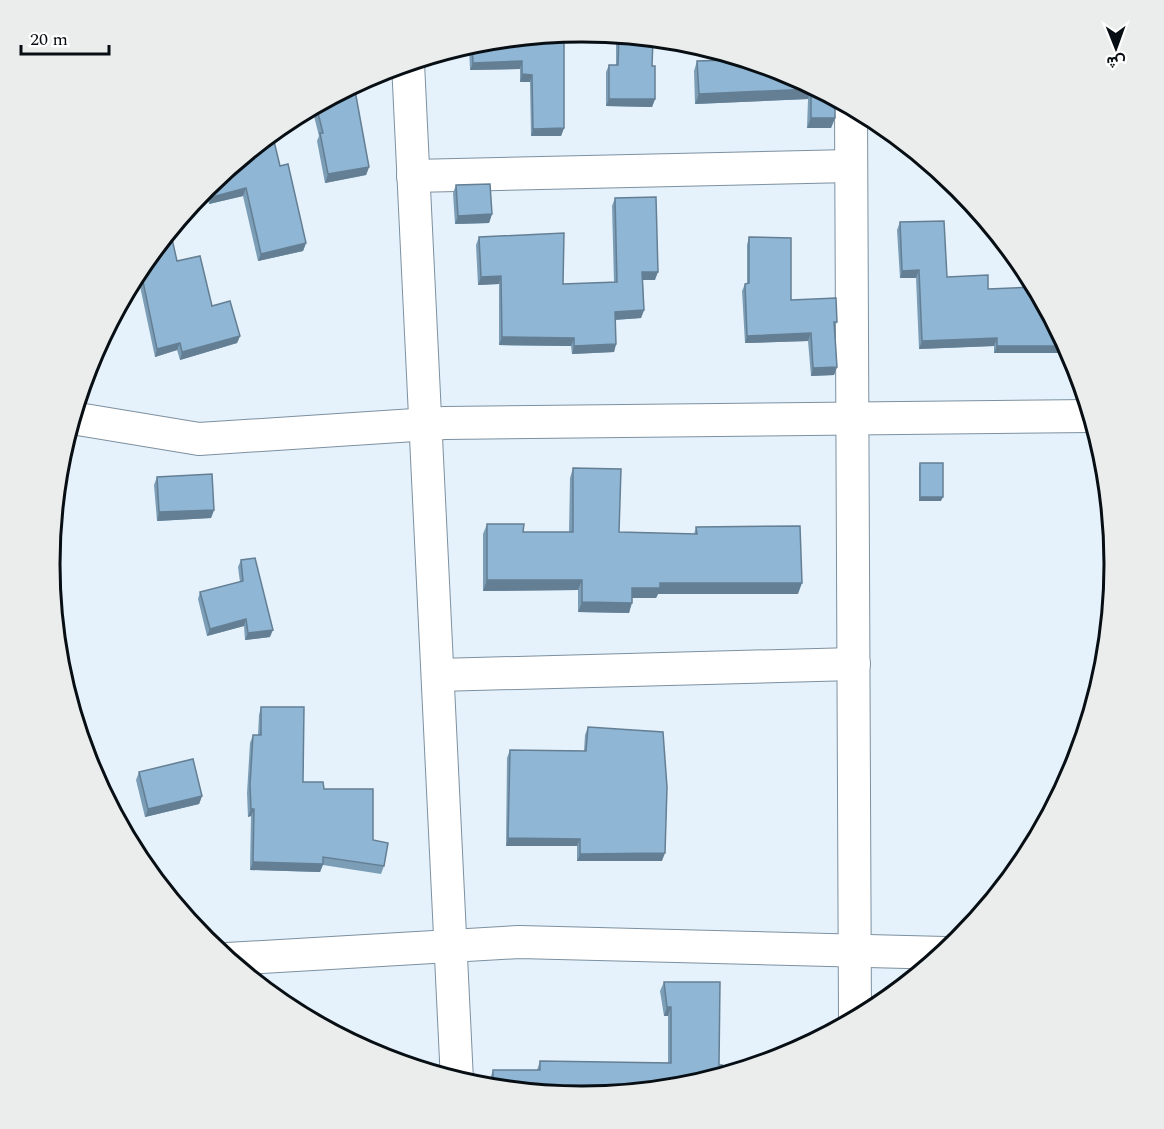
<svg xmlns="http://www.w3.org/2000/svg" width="1164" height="1129" viewBox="0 0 1164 1129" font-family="Spectral,Vazirmatn,serif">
<rect width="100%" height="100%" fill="#e5f2fc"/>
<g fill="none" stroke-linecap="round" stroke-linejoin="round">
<g stroke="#7d909f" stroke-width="34">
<g id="minor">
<path d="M408,63L457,1081"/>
<path d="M851,107L855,1020"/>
<path d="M413,176L851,166"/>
<path d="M72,418L199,439L445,423L1091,416"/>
<path d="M438,675L854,664"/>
<path d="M227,959L519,942L945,953"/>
</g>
</g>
<use href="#minor" stroke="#fff" stroke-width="32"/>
</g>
<g fill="#7b9db6">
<path d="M564,33V128L561,136H531L530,82H520V69L470,70L469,45L478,42Z"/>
<path d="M616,35L653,39L652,66L655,99L652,107L606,106V72L609,65H616Z"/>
<path d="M725,53L786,72L835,98V118L831,128H807L808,99L695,104L694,71L697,61L725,60Z"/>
<path d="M354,85L369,167L366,175L325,183L317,141L319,136L312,108Z"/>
<path d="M272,133L280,166L306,243L303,251L258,261L243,196L209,204L205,188Z"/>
<path d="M456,185L492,214L489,223L455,224L453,193Z"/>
<path d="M615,198L655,280H643L644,310L641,318L615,320L616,344L614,352L572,354L571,346L499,345V284L478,285L476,245L479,237L563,284L614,282L612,206Z"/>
<path d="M900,222L947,277L988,289L1035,287L1070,351L1069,353H994V346L919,349L916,278H900L897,230Z"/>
<path d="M170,230L177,261L212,306L240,336L237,343L180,360L177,350L155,357L137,272L139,268Z"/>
<path d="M749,237L791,300L837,322L834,329L837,367L834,375L811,376L808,341L745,343L742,291L745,284L747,283V245Z"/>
<path d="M920,463L941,501H919V467Z"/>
<path d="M573,468L619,532L694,534L696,527L798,594H658L656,598H632L629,613L578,612V590L483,591V534L487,524L523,532H569L570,478Z"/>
<path d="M157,477L214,510L211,518L157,521L154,485Z"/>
<path d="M241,560L270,637L245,640L244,626L207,636L198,599L200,592L240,582L238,567Z"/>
<path d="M261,707L303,782L324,789L373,840L384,866L381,874L323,865L320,872L250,870L251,816L248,817L247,793L250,743L253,735H258L259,715Z"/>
<path d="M588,727L662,861H577V846H506L507,758L510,750L584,751L585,735Z"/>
<path d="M139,772L202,796L199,804L145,817L136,780Z"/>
<path d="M664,982L719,1065L582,1098L490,1088V1079L493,1070H537L540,1061L668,1063V1016H664L660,991Z"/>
</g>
<g fill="#647f94">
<path d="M522,61L520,69L470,70L473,63Z"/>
<path d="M522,74L532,75L530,82H520Z"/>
<path d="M811,89L808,99L695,104L699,94Z"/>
<path d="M609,99H655L652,107L606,106Z"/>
<path d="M811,118H835L831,128H807Z"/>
<path d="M564,128L561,136H531L533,129Z"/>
<path d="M369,167L366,175L325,183L328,174Z"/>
<path d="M246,188L243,196L209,204L212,197Z"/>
<path d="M492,214L489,223L455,224L458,216Z"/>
<path d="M306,243L303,251L258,261L261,254Z"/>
<path d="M919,270L916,278H900L902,271Z"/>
<path d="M642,272H658L655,280H639Z"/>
<path d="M501,276L499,284L478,285L481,277Z"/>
<path d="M644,310L641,318L612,320L615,312Z"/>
<path d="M811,333L808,341L745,343L747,336Z"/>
<path d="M240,336L237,343L180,360L182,352Z"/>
<path d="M502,337L574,338L571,346L499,345Z"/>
<path d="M997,338L994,346L919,349L922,341Z"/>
<path d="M180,343L177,350L155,357L157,349Z"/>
<path d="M616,344L614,352L572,354L574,346Z"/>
<path d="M997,346H1066L1070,351L1069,353H994Z"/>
<path d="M837,367L834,375L811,376L813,368Z"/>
<path d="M920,497H943L941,501H919Z"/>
<path d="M214,510L211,518L157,521L159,512Z"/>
<path d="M53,523H56L53,531H52Z"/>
<path d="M487,580H582L578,590L483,591Z"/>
<path d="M660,583H802L798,594H658L656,598H629L632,588Z"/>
<path d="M582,602L632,603L629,613L578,612Z"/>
<path d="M246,619L244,626L207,636L210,629Z"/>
<path d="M273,630L270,637L245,640L248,633Z"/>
<path d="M202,796L199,804L145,817L148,809Z"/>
<path d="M251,809H254L251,816L248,817Z"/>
<path d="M508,838L580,839L577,846H506Z"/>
<path d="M665,853L662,861H577L580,854Z"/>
<path d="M253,862L323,864L320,872L250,870Z"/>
<path d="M667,1007H671L668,1016H664Z"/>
</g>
<g fill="#8fb6d4" stroke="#647f94" stroke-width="1.5">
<path d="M564,33V128L533,129L532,75L522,74V61L473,63L472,44L478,42Z"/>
<path d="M619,35L653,39L652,66H655V99H609V65H618Z"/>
<path d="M730,55L786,72L835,98V118H811V89L699,94L697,61L730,60Z"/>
<path d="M354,85L369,167L328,174L320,133H323L316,105Z"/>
<path d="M272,133L280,166L288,164L306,243L261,254L246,188L212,197L209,185Z"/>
<path d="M490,184L492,214L458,216L456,185Z"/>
<path d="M656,197L658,272H642L644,310L615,312L616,344L574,346V338L502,337L501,276L481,277L479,237L564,233L563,284L617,282L615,198Z"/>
<path d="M944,221L947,277L988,275V289L1035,287L1066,346H997V338L922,341L919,270L902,271L900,222Z"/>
<path d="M170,230L177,261L200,256L212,306L230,301L240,336L182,352L180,343L157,349L140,267Z"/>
<path d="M749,237L791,238V300L836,298L837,322H834L837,367L813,368L811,333L747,336L745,284L749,283Z"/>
<path d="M61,454L56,523H53L59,460Z"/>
<rect x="920" y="463" width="23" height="34"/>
<path d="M573,468L621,469L619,532L697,534L696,527L800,526L802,583H660V588H632V603L582,602V580H487V524H524L523,532H573Z"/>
<path d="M212,474L214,510L159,512L157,477Z"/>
<path d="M255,558L273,630L248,633L246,619L210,629L200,592L243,581L241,560Z"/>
<path d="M261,707H304L303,782H323L324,789H373V840L388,843L384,866L323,857V864L253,862L254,809H251L250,785L253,735H261Z"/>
<path d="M588,727L663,732L667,787L665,853L580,854V839L508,838L510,750L586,751Z"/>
<path d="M78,729H80L81,741Z"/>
<path d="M193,759L202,796L148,809L139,772Z"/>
<path d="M664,982H720L719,1065H722V1076L686,1087L582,1098L493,1089V1070H540V1061L671,1063V1007H667Z"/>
</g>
<path d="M0 0H1164V1129H0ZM60 564a522 522 0 1 1 1044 0a522 522 0 1 1-1044 0Z" fill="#ebecec" fill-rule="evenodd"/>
<path fill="none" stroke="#080f14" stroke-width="3" d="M60 564a522 522 0 1 1 1044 0a522 522 0 1 1-1044 0Z"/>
<g transform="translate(1116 48) rotate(179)" stroke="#ffffff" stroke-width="4.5" paint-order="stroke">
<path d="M0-4.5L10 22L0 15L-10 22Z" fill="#080f14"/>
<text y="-9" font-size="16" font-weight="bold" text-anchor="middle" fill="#080f14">ش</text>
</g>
<path d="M21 45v9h88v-9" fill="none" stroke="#080f14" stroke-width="3"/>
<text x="30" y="45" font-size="18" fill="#080f14" stroke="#ffffff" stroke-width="4.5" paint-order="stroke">20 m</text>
</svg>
